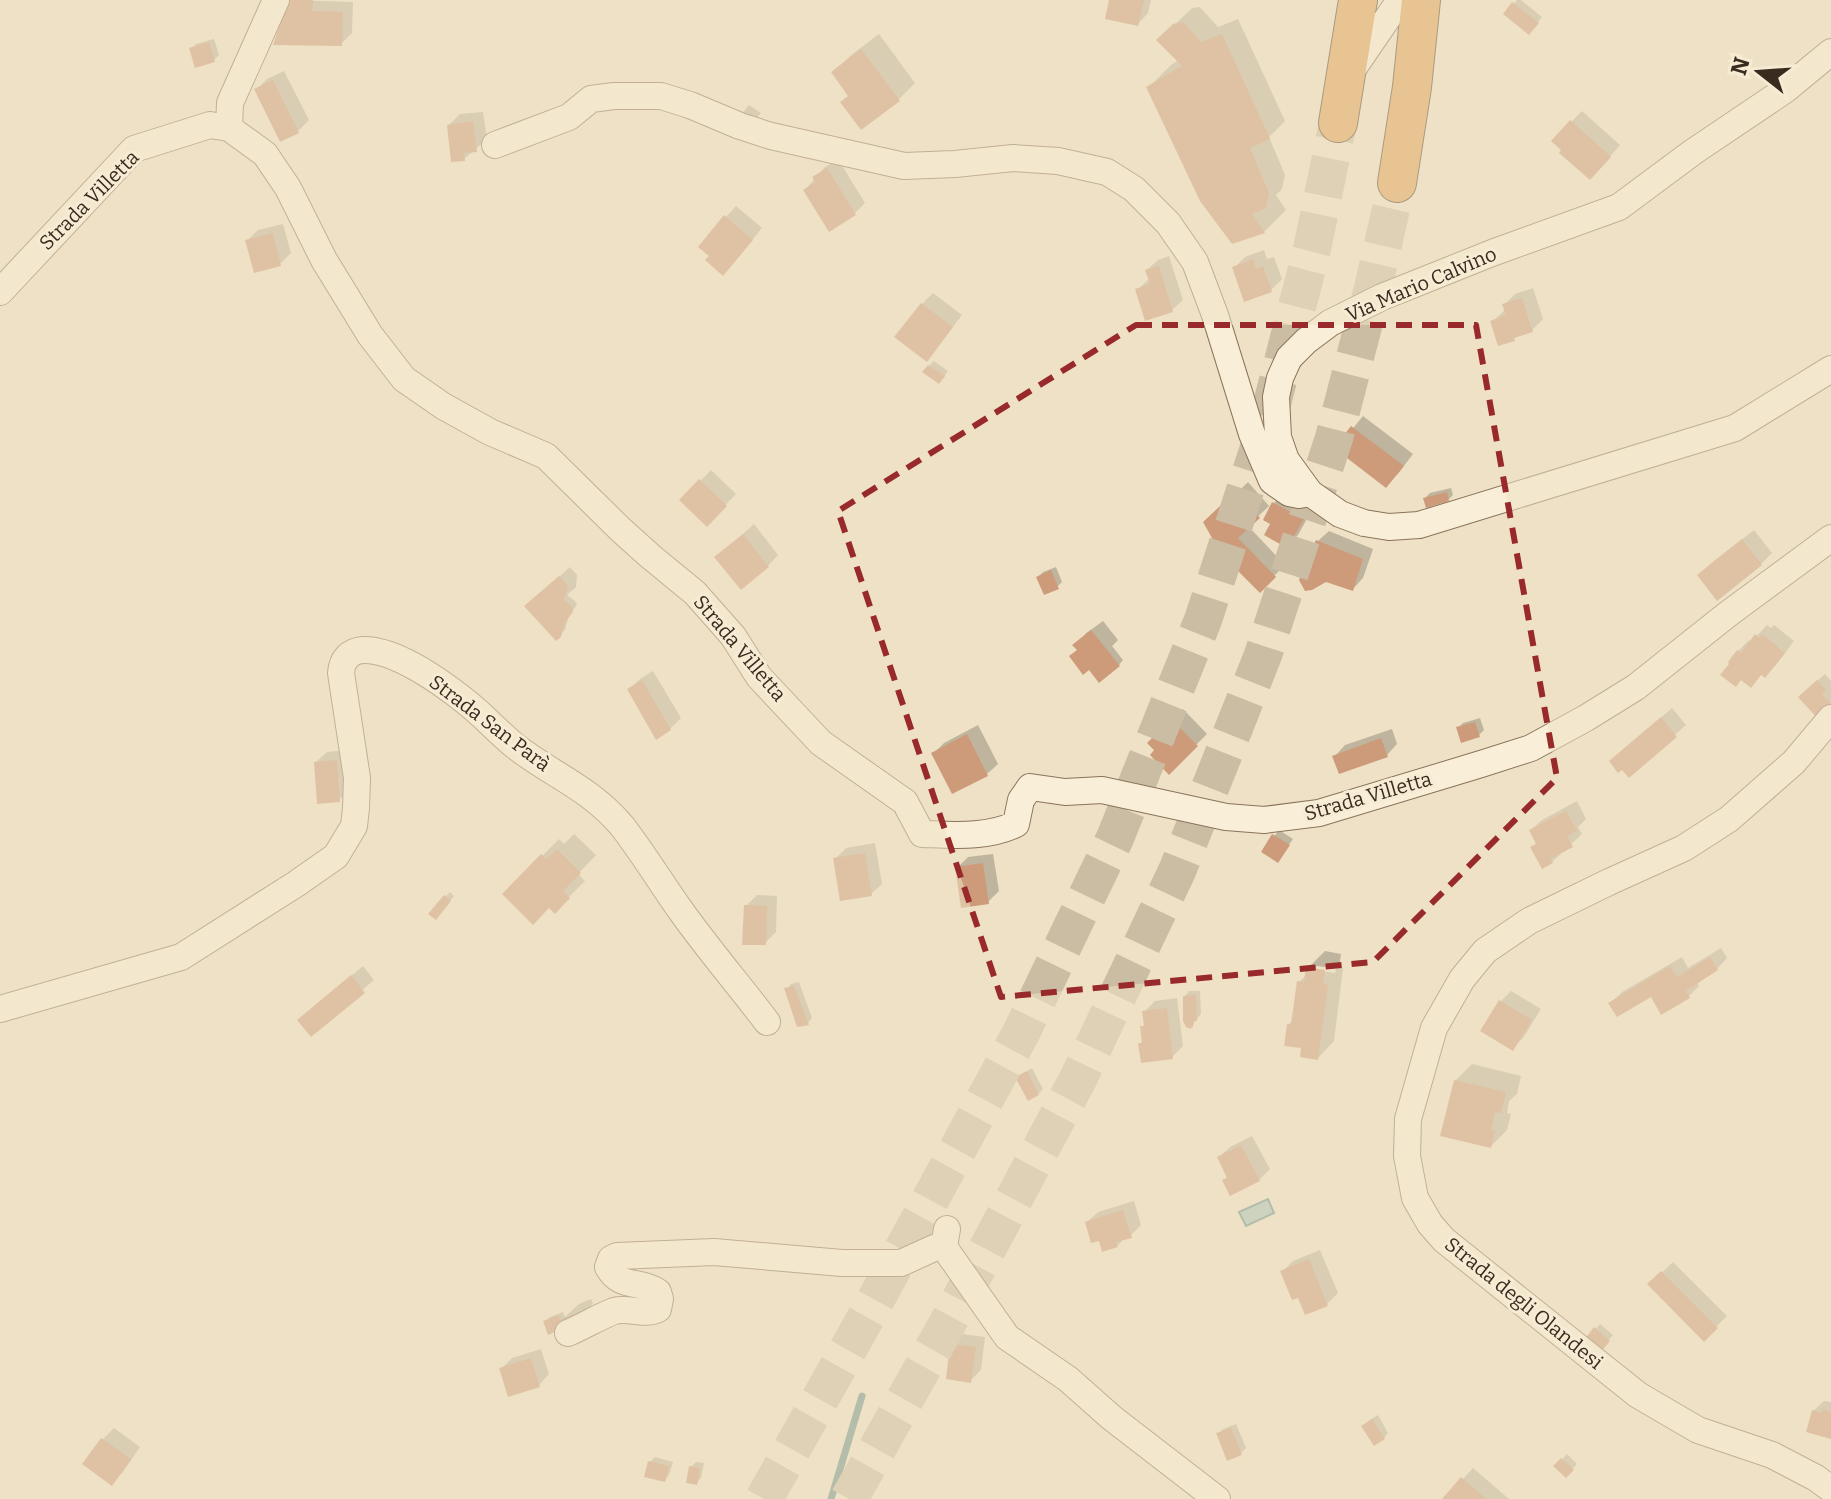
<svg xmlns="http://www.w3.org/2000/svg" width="1831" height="1499" viewBox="0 0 1831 1499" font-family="Bitter,serif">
<rect width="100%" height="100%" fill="#efe1c5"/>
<path fill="#a6c2b9" stroke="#6d9087" stroke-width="2" d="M1268,1199L1274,1213L1246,1226L1239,1212Z"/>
<g fill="#0003" fill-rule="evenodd">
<path d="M290,0L353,2L352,33L341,44Z"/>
<path d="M1111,0H1151L1148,13L1138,24Z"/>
<path d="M1517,0H1521L1542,17L1534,27L1506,13Z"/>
<path d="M1200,7L1218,27L1238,19L1285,121L1269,137L1285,175L1282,189L1276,195L1286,210L1264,232L1233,242L1149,87L1171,65L1179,60L1159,40L1192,8Z"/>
<path d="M879,34L915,83L899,99L861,127L850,94L834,72L850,56Z"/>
<path d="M214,39L219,55L214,60L191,49L196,44Z"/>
<path d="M284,71L309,120L298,131L256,90L267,79Z"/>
<path d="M749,105L761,113L757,118L741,115Z"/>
<path d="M1582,111L1620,145L1601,167L1571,122Z"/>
<path d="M483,112L487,139L464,159L449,125L460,114Z"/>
<path d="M838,159L865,203L855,213L805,190L825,167Z"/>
<path d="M736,206L762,228L734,262L726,217Z"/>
<path d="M283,224L291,253L280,264L248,240L258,230Z"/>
<path d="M1264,250L1267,259L1274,257L1282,279L1271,290L1234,268L1245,257Z"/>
<path d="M1169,256L1183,300L1172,310L1137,290L1150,278L1147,270L1158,260Z"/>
<path d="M1533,288L1543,319L1532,330L1519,334L1514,339L1493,321L1506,309L1504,305L1515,294Z"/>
<path d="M933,293L962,315L942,341L936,347L897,337L922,304Z"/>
<path d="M934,361L948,371L944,377L929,366Z"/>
<path d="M1363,416L1413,454L1397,475L1337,448Z"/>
<path d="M711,470L736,494L707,524L682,500Z"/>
<path d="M1248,482L1269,506L1248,526L1285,565L1260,590L1206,523Z"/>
<path d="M1451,488L1453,495L1448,500L1425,498L1430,493Z"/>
<path d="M1285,493L1313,508L1298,535L1287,546L1273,523L1274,503Z"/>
<path d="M754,524L778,555L768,566L717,557Z"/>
<path d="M1754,530L1772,553L1761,564L1699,575L1710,564Z"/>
<path d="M1329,531L1373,549L1363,578L1353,589L1318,541Z"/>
<path d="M570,567L577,575L576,587L567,595L575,601L577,605L569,615L565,630L556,638L527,606Z"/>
<path d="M1056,567L1062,582L1057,587L1038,577L1043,572Z"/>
<path d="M1103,621L1118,640L1112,646L1123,660L1119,665L1079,650L1085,634Z"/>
<path d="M1767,625L1771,628L1774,625L1794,641L1776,665L1765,676L1730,662L1738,651L1749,640L1751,642Z"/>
<path d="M653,671L681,718L670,729L629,690L640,679Z"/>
<path d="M1825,674L1831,681V709L1811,686Z"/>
<path d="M1672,708L1686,725L1629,775L1622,751Z"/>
<path d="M1183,709L1207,734L1169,772L1157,750L1150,743Z"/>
<path d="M1480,718L1484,730L1479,735L1458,728L1463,723Z"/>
<path d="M978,725L998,764L987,774L953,792L933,754L944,743Z"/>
<path d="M1392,729L1397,744L1387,755L1335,756L1345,745Z"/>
<path d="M348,750L350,789L339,800L316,762L327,752Z"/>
<path d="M1577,801L1586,819L1578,827L1582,834L1552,862L1533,847L1537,842L1531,830L1542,820Z"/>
<path d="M1279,830L1293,839L1282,855L1263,851Z"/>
<path d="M574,834L596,855L578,874L585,881L555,911L549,905L504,894L559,839L564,844Z"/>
<path d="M875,843L882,884L871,894L836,858L846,848Z"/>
<path d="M993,854L999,891L988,902L957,868L968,857Z"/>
<path d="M450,892L454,896L440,913L445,897Z"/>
<path d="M757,895L777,896L776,932L765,943L746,906Z"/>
<path d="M1721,948L1727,958L1717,969L1697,982L1699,986L1689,996L1652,994L1611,1003L1622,992L1682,957L1688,968Z"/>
<path d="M1325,951L1341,954L1339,968H1343L1334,1041L1318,1058L1304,1046L1288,1025L1294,1019L1299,982L1308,973V968ZM1317,966L1336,969L1335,973L1313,970Z"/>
<path d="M363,966L374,980L311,1034V1009Z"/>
<path d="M799,982L812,1018L808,1023L787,989L791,984Z"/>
<path d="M1189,991H1200L1201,1014L1192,1025L1185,996Z"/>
<path d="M1511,991L1541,1009L1523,1038L1512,1048L1501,1001Z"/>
<path d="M1177,998L1183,1046L1172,1057L1140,1044L1144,1040L1142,1027L1146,1023L1144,1012L1155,1001Z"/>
<path d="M1472,1064L1521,1076L1517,1094L1509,1101L1507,1113L1511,1114L1507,1130L1491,1146L1455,1081Z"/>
<path d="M1032,1068L1043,1089L1038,1094L1018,1077Z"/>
<path d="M1252,1136L1270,1169L1259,1180H1224L1228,1176L1219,1157L1230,1147Z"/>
<path d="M1134,1201L1141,1225L1130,1236L1121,1239L1122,1241L1117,1246L1100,1238L1087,1222L1098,1212Z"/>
<path d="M1320,1250L1338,1293L1327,1304L1282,1272L1293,1261Z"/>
<path d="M1673,1262L1727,1316L1704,1339L1650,1284Z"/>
<path d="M591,1299L593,1304L576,1321L545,1322L550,1317L563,1312L565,1317L579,1304Z"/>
<path d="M1600,1324L1613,1335L1600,1350L1587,1339Z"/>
<path d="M963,1334L985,1337L981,1370L971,1380L952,1345Z"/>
<path d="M541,1349L549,1374L539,1385L501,1369L512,1358Z"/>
<path d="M1824,1401L1831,1402V1437L1813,1411Z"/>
<path d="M1378,1415L1388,1433L1384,1438L1368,1421Z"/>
<path d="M1236,1424L1246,1448L1241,1453L1219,1434L1223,1429Z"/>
<path d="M114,1428L140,1447L123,1472L112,1483L85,1464L103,1439Z"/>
<path d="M1567,1454L1577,1464L1566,1476L1556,1466Z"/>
<path d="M655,1457L673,1462L669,1475L665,1480L650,1462Z"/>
<path d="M696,1462L704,1463L701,1478L697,1483L691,1467Z"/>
<path d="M1473,1468L1509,1499H1445Z"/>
</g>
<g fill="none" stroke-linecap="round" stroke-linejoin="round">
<path stroke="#6d9087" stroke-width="7" d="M831,1499L862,1396"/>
</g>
<g fill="#cd9b7a">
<path d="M288,0H313L312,11L343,12L342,46L273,45Z"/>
<path d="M1109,0H1144L1138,26L1105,19Z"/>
<path d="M1512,2L1539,23L1529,35L1503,14Z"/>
<path d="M1183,22L1201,42L1222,34L1270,139L1250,148L1269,193L1266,208L1252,214L1265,233L1232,244L1200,201L1146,87L1182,66L1156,40L1173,24Z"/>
<path d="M209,42L215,62L195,68L189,48Z"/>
<path d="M861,49L900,101L861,130L840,102L848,96L831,72Z"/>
<path d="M273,80L299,133L280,142L254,89Z"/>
<path d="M1570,120L1611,157L1590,180L1559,153L1561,150L1551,141Z"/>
<path d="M473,121L477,152L464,153L465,161L451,162L447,125Z"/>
<path d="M827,168L856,215L829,232L803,190L815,182L812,177Z"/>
<path d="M724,215L753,240L723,276L705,260L709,256L698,247Z"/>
<path d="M273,233L281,266L254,273L245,240Z"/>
<path d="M1253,259L1256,269L1263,266L1272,292L1244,302L1232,267Z"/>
<path d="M1159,266L1173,312L1145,321L1135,289L1150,284L1145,270Z"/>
<path d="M1522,298L1533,332L1514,338L1515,341L1498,346L1490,321L1506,315L1502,304Z"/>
<path d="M921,303L953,327L927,362L894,337Z"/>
<path d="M928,365L945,376L939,384L922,372Z"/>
<path d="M1351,426L1404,466L1386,488L1334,448Z"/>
<path d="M699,479L727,506L707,527L679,500Z"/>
<path d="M1236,491L1260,518L1238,538L1276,577L1260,593L1221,554L1203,522Z"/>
<path d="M1447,492L1449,501L1426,508L1423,498Z"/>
<path d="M1272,502L1304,519L1287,548L1264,535L1270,524L1263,520Z"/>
<path d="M743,534L769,567L741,590L714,557Z"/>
<path d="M1742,539L1762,565L1717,601L1697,575Z"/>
<path d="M1316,540L1363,559L1353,591L1326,582L1312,590L1305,591L1299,580Z"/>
<path d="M1051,570L1059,589L1044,595L1036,577Z"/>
<path d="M559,576L568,586L564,601L571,605L573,612L565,622L561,637L556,641L524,606Z"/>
<path d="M1091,630L1120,666L1099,683L1089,670L1083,675L1069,656L1077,650L1072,645Z"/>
<path d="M1755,634L1759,638L1762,634L1785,653L1765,678L1761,675L1751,688L1741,680L1736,687L1720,675L1729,664L1728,662L1737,650L1741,653Z"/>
<path d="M642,680L671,730L656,740L627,689Z"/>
<path d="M1817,680L1826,690L1822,694L1831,704V712L1820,721L1798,697Z"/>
<path d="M1661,717L1677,737L1629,778L1622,770L1618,773L1609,761Z"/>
<path d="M1171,719L1198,746L1169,775L1150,755L1154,750L1147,743Z"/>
<path d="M1475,722L1480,737L1461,743L1456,727Z"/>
<path d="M967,734L988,776L952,794L931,753Z"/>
<path d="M1381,738L1388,757L1339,774L1332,756Z"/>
<path d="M337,760L340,802L317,804L314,762Z"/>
<path d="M1566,811L1577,831L1567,836L1573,847L1550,859L1553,863L1542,869L1530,847L1536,844L1529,830Z"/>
<path d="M1272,834L1290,845L1278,863L1261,852Z"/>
<path d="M557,849L581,873L563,891L570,898L555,914L549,908L533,925L502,894L541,854L546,859Z"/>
<path d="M865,853L872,896L840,901L833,858Z"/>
<path d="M983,863L989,904L961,908L955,867Z"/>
<path d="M444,895L451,901L436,920L428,914Z"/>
<path d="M744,905L767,906L766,945H742Z"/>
<path d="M1710,957L1718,970L1686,991L1690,998L1661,1015L1651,997L1617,1017L1608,1003L1670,966L1677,977Z"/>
<path d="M1306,967L1325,970L1323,984L1328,985L1318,1060L1300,1057L1301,1048L1284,1046L1287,1024H1291L1297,981L1304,982Z"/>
<path d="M351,975L365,993L311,1037L297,1020Z"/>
<path d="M794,986L809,1025L797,1027L784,988Z"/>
<path d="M1196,995L1197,1021H1194L1193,1027L1190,1029L1186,1027L1183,1021V996Z"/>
<path d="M1499,1000L1532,1020L1513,1051L1480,1031Z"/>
<path d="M1167,1008L1173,1059L1141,1063L1138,1043H1142L1140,1026H1144L1142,1011Z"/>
<path d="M1027,1071L1039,1095L1028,1101L1015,1077Z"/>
<path d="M1454,1080L1506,1092L1501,1113L1495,1112L1491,1130L1495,1131L1491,1148L1440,1136Z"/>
<path d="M1241,1145L1260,1181L1230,1196L1222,1180L1227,1178L1217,1157Z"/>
<path d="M1123,1210L1132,1238L1116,1242L1118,1247L1102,1252L1099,1241L1091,1243L1085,1222Z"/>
<path d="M1309,1259L1328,1306L1305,1315L1298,1298L1292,1300L1280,1271Z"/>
<path d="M1661,1271L1718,1328L1704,1342L1647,1284Z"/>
<path d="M575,1314L577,1322L548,1335L543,1321L559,1315L560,1320Z"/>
<path d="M1594,1327L1610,1341L1600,1353L1584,1340Z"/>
<path d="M950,1344L976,1347L971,1383L946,1379Z"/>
<path d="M531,1358L540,1387L508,1397L499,1368Z"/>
<path d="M1823,1409L1831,1412V1439L1806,1432L1812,1410L1822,1413Z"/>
<path d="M1372,1419L1385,1439L1374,1446L1361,1426Z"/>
<path d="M1231,1428L1242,1455L1227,1461L1216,1433Z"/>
<path d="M101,1438L131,1459L112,1486L82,1464Z"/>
<path d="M1561,1458L1574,1470L1566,1478L1553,1466Z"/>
<path d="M648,1461L669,1466L665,1482L644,1477Z"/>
<path d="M689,1466L700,1468L697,1485L686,1483Z"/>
<path d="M1461,1477L1486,1499H1442Z"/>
</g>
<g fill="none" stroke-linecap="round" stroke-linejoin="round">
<g stroke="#cbbda4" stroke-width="38" stroke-dasharray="38 19" stroke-linecap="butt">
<path d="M764,1499L875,1301L1021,1033L1115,838L1203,620L1267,423L1312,249L1338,123"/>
<path d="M849,1499L945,1328L1078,1079L1177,871L1263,655L1334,438L1373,288L1397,183"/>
</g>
<g stroke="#8a735b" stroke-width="28">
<g id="minor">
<path d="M1831,52L1785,90L1693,152L1619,207L1492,253L1382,297L1330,323L1306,341L1289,358L1280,378L1276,397L1278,437L1286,460L1310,493L1340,514L1364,523L1389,527L1419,525L1735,428L1831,369"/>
<path d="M1350,73L1400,0"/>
<path d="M229,128L230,103L276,0"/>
<path d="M495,145L569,117L591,99L614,96H661L690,105L740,126L771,136L904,166L955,164L1013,158L1058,161L1107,172L1134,189L1168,223L1195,262L1215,315L1252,434L1272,481L1289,493L1299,495L1310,493"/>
<path d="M0,292L134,149L210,125L229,128L265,154L288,188L324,260L370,335L404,379L443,406L490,432L546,456L620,529L650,556L695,593L733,636L759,677L821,743L905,802L922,834C954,835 987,838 1016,824L1021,800L1030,787L1065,792L1102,790L1226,817L1264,820L1319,813L1481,764L1531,748L1586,718L1636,687L1728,614L1831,538"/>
<path d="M1831,718L1794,762L1729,819L1684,848L1609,882L1529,921L1485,951L1462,979L1434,1028L1408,1119L1407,1156L1415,1198L1430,1224L1444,1240L1638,1395L1698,1430L1772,1455L1816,1478L1831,1489"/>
<path d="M0,1009L181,957L296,884L336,856L354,826L356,808L357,778L341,673C342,660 349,651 363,650C395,649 441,682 465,701C483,715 498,732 515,746C552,775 590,788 622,826C643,853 661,883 681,911C708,949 739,985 767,1022"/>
<path d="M947,1229L944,1247L1007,1337L1068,1379L1112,1418L1217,1499"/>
<path d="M568,1333C582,1327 601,1316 614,1311C629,1307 644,1316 658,1309L660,1299L658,1292C639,1279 621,1290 608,1267L611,1259L617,1256L714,1252L842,1263H901L934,1248L944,1247"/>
</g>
</g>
<g stroke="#58412f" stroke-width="40">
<g id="highway">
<path d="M1338,123L1358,0"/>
<path d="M1397,183L1412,87L1421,0"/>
</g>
</g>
<use href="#minor" stroke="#f9efd8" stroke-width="26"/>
<use href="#highway" stroke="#dea055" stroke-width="38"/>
</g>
<path d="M0 0H1831V1499H0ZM1136,325H1476L1557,778L1373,962L1001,997L838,511Z" fill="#efe1c5" fill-opacity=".55" fill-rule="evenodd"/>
<path fill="none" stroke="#992a2c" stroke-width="6" stroke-dasharray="16 10" stroke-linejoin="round" d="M1136,325H1476L1557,778L1373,962L1001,997L838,511Z"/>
<g text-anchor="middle" stroke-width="6" stroke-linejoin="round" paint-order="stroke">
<g font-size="20" fill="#3a2b1f" stroke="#f6ecd4">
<text transform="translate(89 200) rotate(-45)" y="7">Strada Villetta</text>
<text transform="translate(1421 284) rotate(-23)" y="7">Via Mario Calvino</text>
<text transform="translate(740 648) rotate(50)" y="7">Strada Villetta</text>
<text transform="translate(490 723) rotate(37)" y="7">Strada San Parà</text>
<text transform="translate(1368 796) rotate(-16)" y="7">Strada Villetta</text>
<text transform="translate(1524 1303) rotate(39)" y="7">Strada degli Olandesi</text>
</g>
</g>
<g transform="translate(1759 72) rotate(287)" stroke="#f6ecd4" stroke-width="6" paint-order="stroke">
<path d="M0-6L14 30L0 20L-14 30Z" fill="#3a2b1f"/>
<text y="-12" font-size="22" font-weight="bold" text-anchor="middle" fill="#3a2b1f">N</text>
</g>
</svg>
